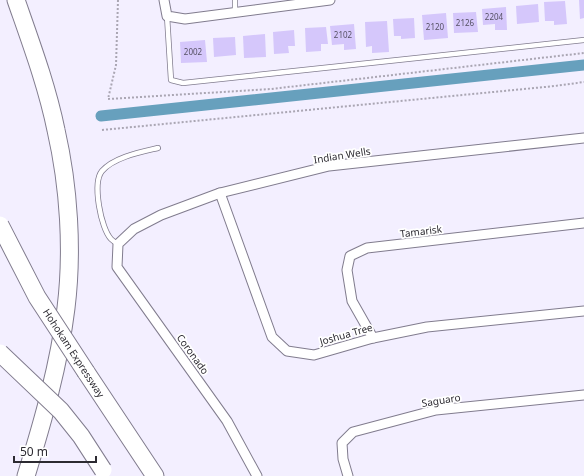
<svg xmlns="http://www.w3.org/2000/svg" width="584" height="476" viewBox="0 0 584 476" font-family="'Noto Sans',sans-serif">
<rect width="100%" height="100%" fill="#f3efff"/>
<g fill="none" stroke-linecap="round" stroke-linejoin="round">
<path stroke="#67a0bd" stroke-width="11" d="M101,116L584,65"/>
</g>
<g fill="#d5c7fb">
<path d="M579,0H584V18L580,19Z"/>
<path d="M565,1L567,24L554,25V21H545L544,2Z"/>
<path d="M538,4L539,22L517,24L516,6Z"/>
<path d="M506,7L507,30H495V24L483,25L482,9Z"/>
<path d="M476,12L478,32L454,33L453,13Z"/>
<path d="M446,13L448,38L424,40L422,15Z"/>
<path d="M414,18L415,38L401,39V36H394L393,19Z"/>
<path d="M387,21L389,52L372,53V46L366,47L365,22Z"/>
<path d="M354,24L356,49L344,50V44L332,45L330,26Z"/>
<path d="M326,27L328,44H321V51L306,52L305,28Z"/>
<path d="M294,30L295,46H288L289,53L274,54L273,32Z"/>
<path d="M265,34L266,57L244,58L243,36Z"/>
<path d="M235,37L236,55L214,57L213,38Z"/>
<path d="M205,40L207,62L181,63L180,42Z"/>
</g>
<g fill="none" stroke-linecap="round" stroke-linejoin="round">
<g stroke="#817c8e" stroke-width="6">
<g id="service">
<path d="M235,0V12"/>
<path d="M167,16L171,80L183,83L584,40"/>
<path d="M118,244C116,243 113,241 111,239C101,229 92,183 102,171C114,157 141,152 158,148"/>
</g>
</g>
<g stroke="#817c8e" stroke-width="11">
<g id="minor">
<path d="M164,0L167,16L185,19L330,0"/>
<path d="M220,193L272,337L287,351L314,355L373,338L427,327L584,311"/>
<path d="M373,338L352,301L347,270L350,256L367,248L584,223"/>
<path d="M257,476L227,421L117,267L118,244L134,229L161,215L220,193L329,166L584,138"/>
<path d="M348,476L343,459L342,443L353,432L436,410L584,395"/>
</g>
</g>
<g stroke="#817c8e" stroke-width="19">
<g id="motorway">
<path d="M16,0C31,43 47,86 56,130C69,187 73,251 66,308C59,365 43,421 26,476"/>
<path d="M86,372L155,476"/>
</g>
</g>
<g stroke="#aaa6b3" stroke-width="2" stroke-dasharray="2 2" stroke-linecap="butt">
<path d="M118,0L116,65L108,99L271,89L584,53"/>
<path d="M102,130L555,86L584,82"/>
</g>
<use href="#service" stroke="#fff" stroke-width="4.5"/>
<use href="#minor" stroke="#fff" stroke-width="9"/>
<use href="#motorway" stroke="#fff" stroke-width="17"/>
<g stroke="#817c8e" stroke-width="19" stroke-linecap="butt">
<g id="motorway-bridge">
<path d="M0,225L37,297L86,372"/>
<path d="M0,353L61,411L81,436L103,470"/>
</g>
</g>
<use href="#motorway-bridge" stroke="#fff" stroke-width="17"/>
</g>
<g text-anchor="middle" stroke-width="3.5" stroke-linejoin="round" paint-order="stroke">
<g font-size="8" fill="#565164">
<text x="494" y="20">2204</text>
<text x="465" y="26">2126</text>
<text x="435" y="30">2120</text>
<text x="343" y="38">2102</text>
<text x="193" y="55">2002</text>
</g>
<g font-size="10" fill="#2c2a31" stroke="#fff">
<text transform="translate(342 155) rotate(-9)" y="4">Indian Wells</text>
<text transform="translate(421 231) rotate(-7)" y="4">Tamarisk</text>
<text transform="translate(346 334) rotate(-16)" y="4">Joshua Tree</text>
<text transform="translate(74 353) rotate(57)" y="4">Hohokam Expressway</text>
<text transform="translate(193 354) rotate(54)" y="4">Coronado</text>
<text transform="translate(441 400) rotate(-9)" y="4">Saguaro</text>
</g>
</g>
<path d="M14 456v6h82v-6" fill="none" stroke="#2c2a31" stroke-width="2"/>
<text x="20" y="456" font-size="12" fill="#2c2a31" stroke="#ffffff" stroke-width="3" paint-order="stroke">50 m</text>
</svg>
